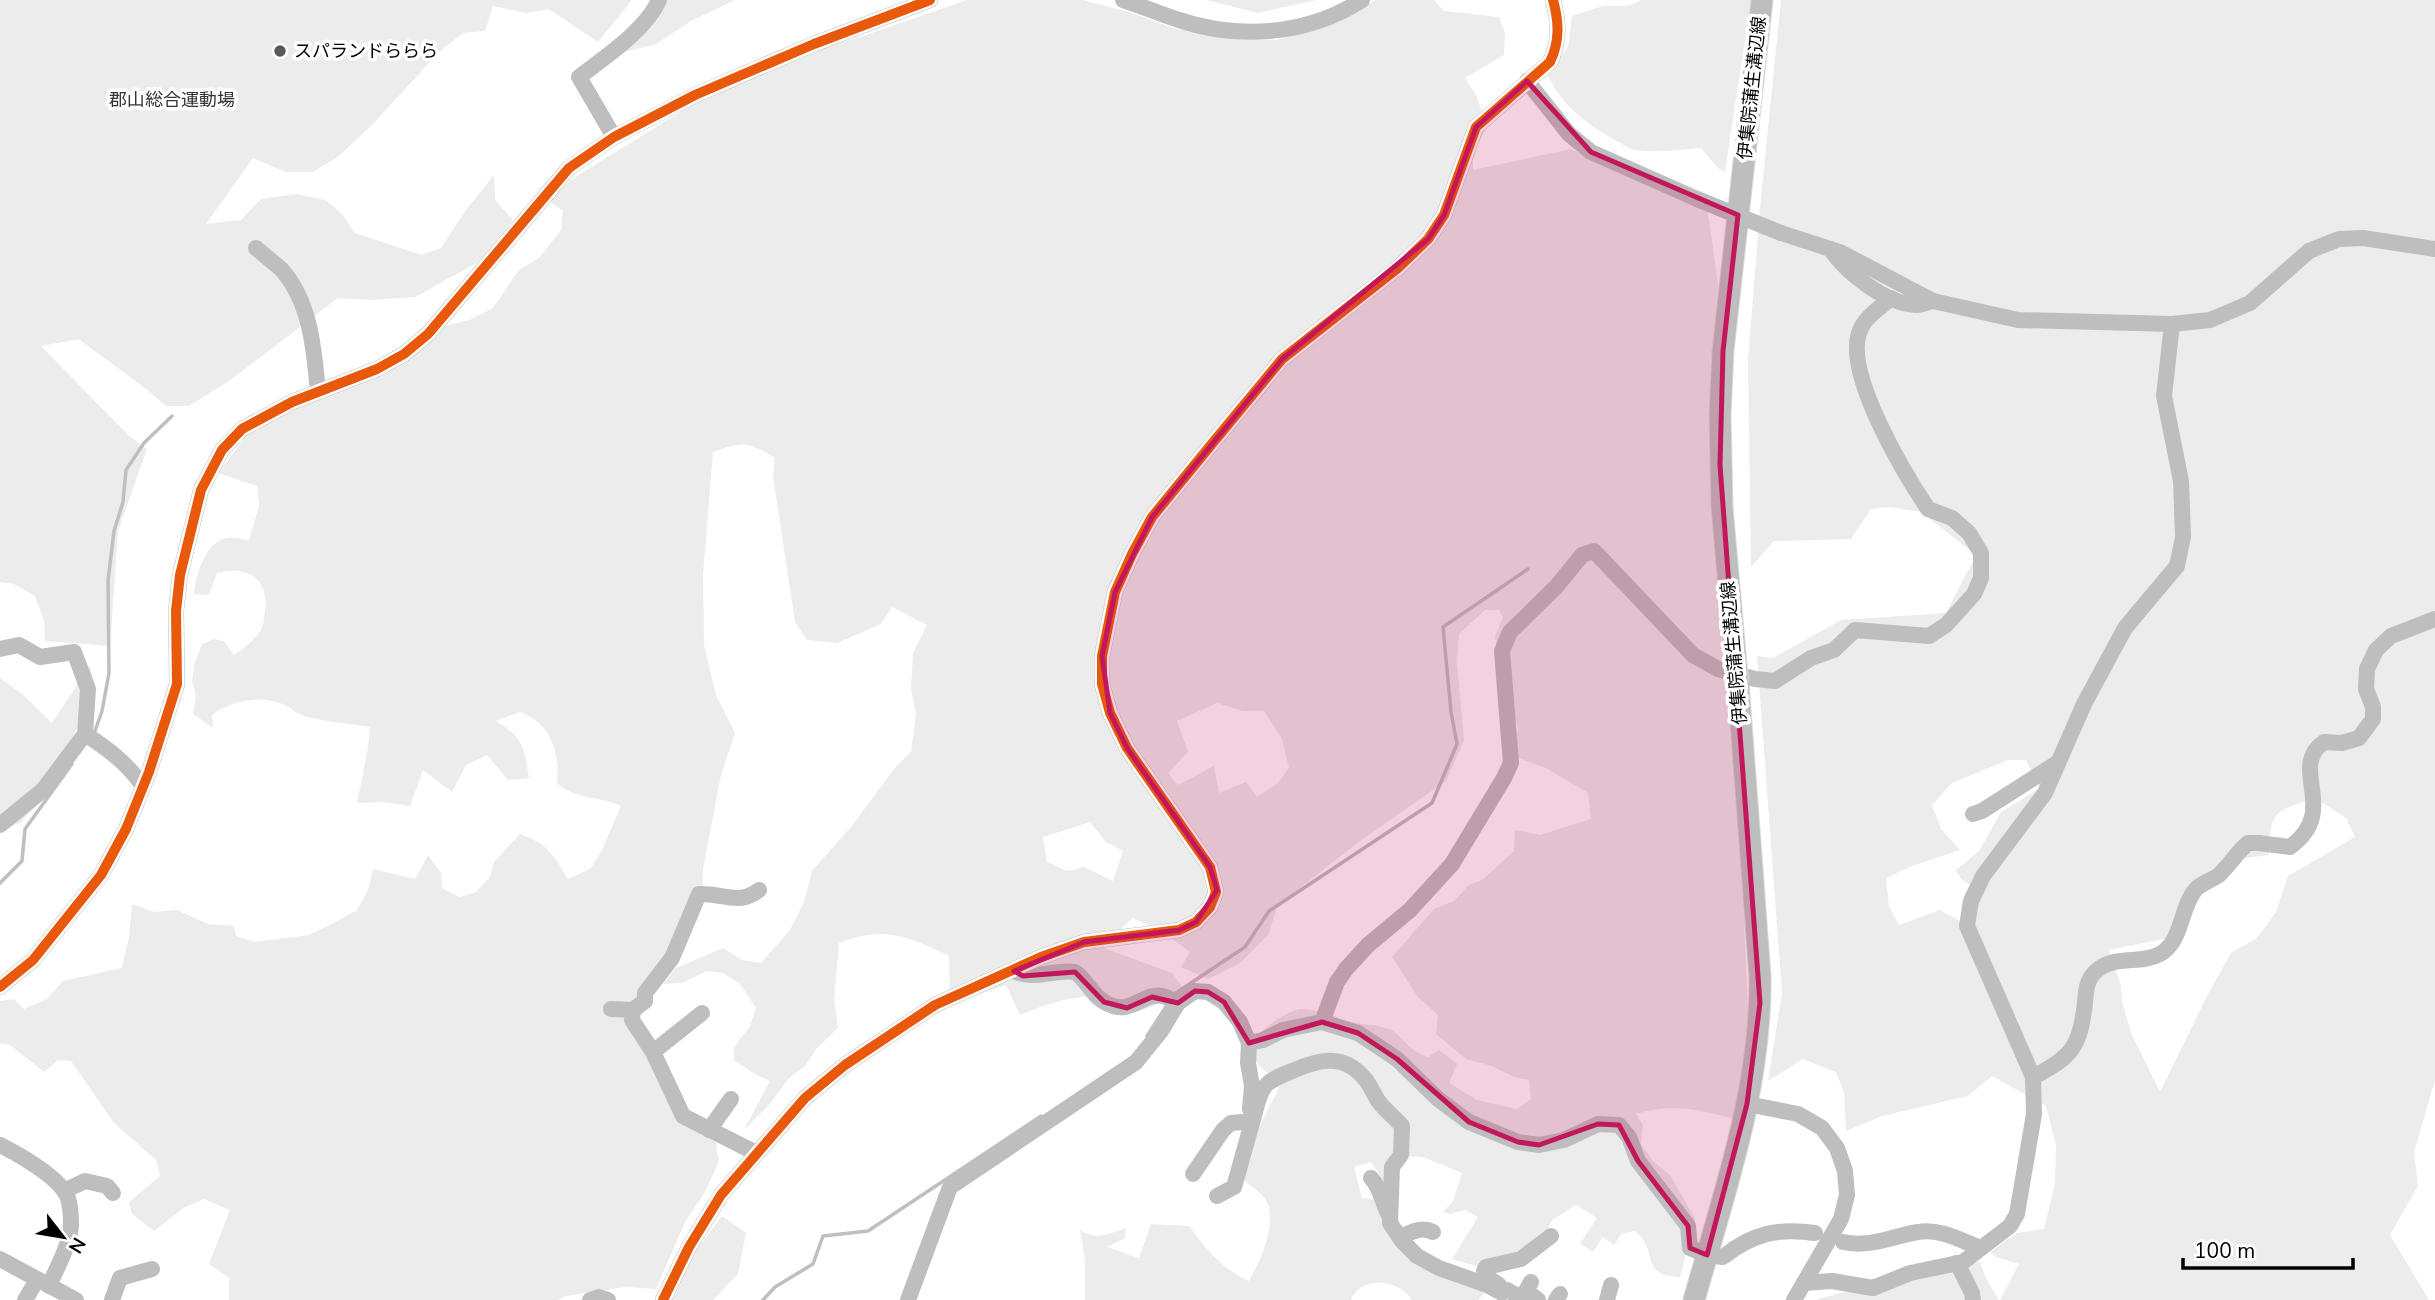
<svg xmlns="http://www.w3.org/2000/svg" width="2435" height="1300" viewBox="0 0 2435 1300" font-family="'Nunito Sans','Noto Sans JP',sans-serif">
<rect width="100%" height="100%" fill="#fff"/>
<g fill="#ececec" fill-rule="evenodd">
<path d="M0,0H632L598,42L549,9L526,13L493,6L485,31L463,33L439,52L374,123L339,156L313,172H286L253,158L206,224L241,220L261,199L296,194L325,200L341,213L355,233L421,255L441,248L466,210L494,175L495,200L513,220L480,261L415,297L373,300L338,298L229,381L189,406H166C139,381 108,362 79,339L41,346L129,436L147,449L118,531L110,646L45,641L44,620L35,596L14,584L0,582Z"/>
<path d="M666,0H735L691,21L656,44L624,52L657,19Z"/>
<path d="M967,0H1083L1129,12L1173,28L1239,39L1277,40L1338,21L1376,0H1434L1444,11L1499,17L1505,33L1504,55L1465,78L1477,97L1487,128L1473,151V170L1571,149L1601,165L1708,212L1718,284L1713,383L1716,549L1724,658L1738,785L1749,1032L1735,1119C1696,1110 1676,1103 1636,1114L1643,1125L1641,1144L1653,1161L1670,1175L1695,1219L1680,1277C1637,1276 1660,1247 1634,1231L1621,1234L1614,1245L1603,1237L1593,1252L1580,1244L1597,1218L1576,1205L1552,1220L1540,1246L1520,1263L1500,1273L1452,1259L1478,1217L1465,1210L1451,1214L1443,1212L1453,1201L1462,1173L1423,1157L1407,1156L1390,1190L1371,1162L1354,1167L1362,1198L1384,1200L1386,1213L1434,1268L1489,1288L1478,1300H1412C1401,1280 1361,1274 1351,1300H1085V1260L1080,1230C1096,1241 1108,1234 1126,1228L1125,1238L1107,1247L1139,1258L1151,1224L1189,1226C1206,1249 1222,1269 1249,1281C1260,1260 1274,1232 1269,1207C1266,1195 1252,1187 1243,1180L1259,1127L1281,1084C1270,1074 1252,1065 1252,1048C1252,1033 1287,1011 1300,1009C1305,1009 1312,1010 1316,1011C1327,1012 1337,1018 1347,1021C1361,1025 1376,1024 1389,1029C1402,1034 1407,1051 1428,1057L1439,1050L1457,1064L1449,1083L1477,1100L1517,1109L1531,1099L1529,1080L1514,1077L1492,1066L1466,1059L1436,1034L1438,1015L1418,997L1392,957L1434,909L1454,901L1469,885L1482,880L1514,851L1515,830L1540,835L1591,819L1588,793L1546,768L1513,756L1518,729L1495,637L1503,617L1499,610H1485L1459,634L1457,662L1464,740L1446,781L1360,841L1278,905L1268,935L1240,963L1208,979L1181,967L1190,952L1164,933L1133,918L1101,947L1172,973L1187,993L1137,1012C1131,1009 1125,1004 1118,1001C1088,989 1048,1003 1020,1015L1006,985L972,997L950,999L949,956C909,936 883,925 839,943L834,1000L838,1028L817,1048L805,1066L788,1079L770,1104L744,1130L770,1081L753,1073L734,1060V1047L750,1026L756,1008L740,984L723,973L707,971L682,983L663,984L676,968L723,948L742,960L761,963L790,930L804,902L812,871L851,827L894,769L911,752L916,713L911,689L913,653L927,625L892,607L881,624L837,643L807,640L795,622L773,476L775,458C748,441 742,441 713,452L703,575L704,645L716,695L735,733L721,775L703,869L702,900L640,1004L639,1031L671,1103L713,1127L719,1161L705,1192L685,1222L656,1289L626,1287L567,1296L558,1300H229V1278L209,1264L230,1210L204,1199L185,1207L154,1231L132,1214L129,1202L160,1176L156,1160L114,1123L71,1061L58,1060L44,1072L10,1045L0,1043V1001L14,999L24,1009L47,999L63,981L122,968L129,937L132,904L154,912L177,910L208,924L234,926L236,936L255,942L309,935L332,924L357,910L368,890L373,869L415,879L428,855L441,873L442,888L460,897L476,892L490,877L494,862L520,834C547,843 554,855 568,879L590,869L601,852L621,806C600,796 573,799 557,783C560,753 551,723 520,712L496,721C524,738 524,748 529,778L508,780L487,755L466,765L452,792L423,770L410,806L383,802L357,803L368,748L370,727C348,723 320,722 299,714C294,712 290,707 285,705C262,695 231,700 212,715L213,728L193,714L196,695L192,682L194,665L202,644L214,639L224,641L234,655C245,648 255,640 262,628C264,623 264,617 265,612C270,578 246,565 217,573L209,595L194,594C196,575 205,542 227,538C233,537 243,540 249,540L259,506L257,486L218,473L247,435L311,401L382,376L411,357L445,326L469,320L493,308L519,270L539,258L561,230L563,211L549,201L571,180L609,156L692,105L740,80L809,52L860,37ZM1217,703L1243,711H1264L1282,739L1289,768L1278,783L1257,797L1246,782L1219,793L1214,766L1178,785L1168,773L1188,752L1177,721ZM1090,822L1106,842L1123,851L1113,881L1084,867L1067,871L1047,862L1043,837Z"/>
<path d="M1206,0H1316L1258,13Z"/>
<path d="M1641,0H1751L1725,172L1718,168L1701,148C1679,150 1656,153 1634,150C1628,148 1621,143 1615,140C1586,124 1562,105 1548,76L1553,64L1568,47L1572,16L1603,6H1628Z"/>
<path d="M1781,0H2435V1080L2414,1152L2418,1186L2390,1235L2429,1300H2000L2019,1264L1996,1257L1990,1252L2017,1233L2044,1229L2055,1184L2056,1145L2046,1106L1992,1076L1968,1096L1882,1116L1846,1131L1844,1092L1836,1072L1803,1059L1768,1081L1782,993L1757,656L1773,658L1841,620L1946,613L1976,555L1921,512L1890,507L1871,509L1851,539L1774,541L1751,567L1748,360L1761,198ZM2008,760H2026L2040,788L2001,812L1979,851L1956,870L1961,879L1970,885L1960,921L1940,910L1899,925L1889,907L1886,878L1912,866L1960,850L1941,829L1932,805L1952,783ZM2315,798L2346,818L2355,837L2288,876L2276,912L2257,938L2231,953L2208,994L2160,1092L2132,1035L2122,1002L2121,986L2109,950L2173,937L2211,871L2237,859L2269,855C2270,810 2274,812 2315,798Z"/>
<path d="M90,665L94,688L67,751L44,796L20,823L0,830V678L21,693L52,723Z"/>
<path d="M722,1216L746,1233L738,1274L713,1300H672L695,1252Z"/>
<path d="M1980,1262L1987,1280L1999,1300H1815L1938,1266Z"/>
</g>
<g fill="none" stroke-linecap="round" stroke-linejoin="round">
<g stroke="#bfbfbf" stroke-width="3.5">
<path d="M95,731L102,711L109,673L108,581L114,531L123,502L126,470L144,443L172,416"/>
<path d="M0,883L22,861L25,829L72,764"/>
<path d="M1173,995L1245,947L1269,911L1432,803L1457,744L1451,712L1443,627L1528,569"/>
<path d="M1147,1036L1167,1005"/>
<path d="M763,1300L775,1287L813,1264L823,1236L868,1231L1041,1116"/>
</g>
<g stroke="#dbdbdb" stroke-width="23">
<g id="major">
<path d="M1736,665L1722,507L1720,415L1723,351L1762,0"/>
<path d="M1694,1300C1724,1194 1762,1086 1760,975L1738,683"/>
</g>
</g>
<g stroke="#bebebe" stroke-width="16">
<path d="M1123,0C1142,6 1160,14 1179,20C1239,40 1308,35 1362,0"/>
<path d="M1527,81L1569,134L1591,152L1697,199"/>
<path d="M614,137L579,77C605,57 646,30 659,0"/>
<path d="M1781,233L1840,252L1933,301L2018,320L2172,324L2210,320L2250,303L2309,251L2339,239L2363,238L2435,249"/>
<path d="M256,248C264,255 273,262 281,269C311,302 314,350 318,392"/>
<path d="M1830,249C1847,273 1885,304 1917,305C1922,305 1928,302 1933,301"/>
<path d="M0,649L19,645L40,657L74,652L88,689L85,734C108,749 127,763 143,786"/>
<path d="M1973,814L1982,811L2057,763"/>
<path d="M0,825L43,790L85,734"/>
<path d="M1014,971C1032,981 1055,969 1075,972C1087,980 1092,996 1106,1003C1132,1017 1141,992 1163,996C1167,997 1173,1001 1178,1003"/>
<path d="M0,987L33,960L101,875L126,829L149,772L177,684L176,611L180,575L201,490L222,450L242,429L292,402L377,369L404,354L428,334L569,168L614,137L695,95L814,44L930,0"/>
<path d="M611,1009L633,1010L632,1020L653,1052L683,1116L756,1153"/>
<path d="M633,1010L645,1001V993L672,958L699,894C723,893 739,906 759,890"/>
<path d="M1322,1022L1337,982L1346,969L1368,945L1410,910L1452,864L1504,778L1511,763L1502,651L1510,632L1556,587L1582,555L1594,551L1693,655L1718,669L1755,679L1775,681L1811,658L1834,650L1855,630L1929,636L1946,625L1974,594L1981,578V553L1969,533L1952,518L1928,509C1904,473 1845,375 1859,333C1864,317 1880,308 1891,298"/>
<path d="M1249,1043L1263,1040L1283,1030L1322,1022L1358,1033L1397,1059L1438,1099L1469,1122L1518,1142L1539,1145L1564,1140L1598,1124L1619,1125L1629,1137L1638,1161L1688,1226L1690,1248L1707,1255L1723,1257C1753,1233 1778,1228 1815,1233"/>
<path d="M653,1052L702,1013"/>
<path d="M2033,1077C2072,1057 2080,1047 2085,1003C2086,992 2086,982 2094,973C2112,954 2140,965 2160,954C2183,941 2180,907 2196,889C2202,883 2212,880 2219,875C2230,865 2237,852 2248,843H2259L2290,847C2341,810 2287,768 2324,742L2342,743L2359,738L2373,719V707L2366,689L2367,669L2376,650L2391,636L2435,619"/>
<path d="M1747,1104L1798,1114L1822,1128L1837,1148L1845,1171L1847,1195L1841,1219L1794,1300"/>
<path d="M709,1130L731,1099"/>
<path d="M0,1145C18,1154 61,1178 68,1198C70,1205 71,1217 71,1225C70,1245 57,1267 49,1286"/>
<path d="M1193,1174L1223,1130L1231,1123L1243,1122"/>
<path d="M1371,1178C1381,1188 1382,1203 1389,1215"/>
<path d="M64,1191L85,1181L107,1186L113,1193"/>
<path d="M1217,1196L1234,1187L1255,1112"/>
<path d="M1400,1237C1412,1232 1421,1226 1433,1232"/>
<path d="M1843,1242C1870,1248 1892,1236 1918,1232C1940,1228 1962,1241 1981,1248"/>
<path d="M0,1259L76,1300"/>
<path d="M1957,1263L1972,1293L1973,1300"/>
<path d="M1531,1282L1526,1291L1538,1300"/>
<path d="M1804,1283L1832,1281L1873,1288L1910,1273L1963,1262L2010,1226L2017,1214L2034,1114L2033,1077L1967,926L1971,901L1983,876L2045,793L2084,704L2125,628L2177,566L2183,537L2181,481L2164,396L2172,324"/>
<path d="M1499,1285L1487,1277L1484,1271L1486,1267L1521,1259L1551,1236"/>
<path d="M25,1300L37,1280"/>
<path d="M112,1300L120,1278L152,1269"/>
<path d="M590,1300L599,1297L608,1300"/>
<path d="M663,1300L689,1247L721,1195L805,1098L845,1065L935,1005L1041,957L1084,942L1179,930L1196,922L1210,907L1216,892L1210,867L1127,748L1110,713L1102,684V656L1115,592L1132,554L1152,517L1215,440L1282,359L1399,267L1428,239L1444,215L1476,127L1550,62C1560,41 1559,22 1553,0"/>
<path d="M908,1300L950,1187L1136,1062L1161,1031L1178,1003L1195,991L1208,992L1224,1002L1240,1022L1249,1043L1248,1063L1252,1086L1250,1109L1255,1112C1262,1084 1265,1082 1292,1071C1319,1059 1344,1053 1365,1079C1371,1086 1374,1095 1379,1102C1386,1111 1395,1118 1402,1126L1401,1155L1392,1167L1390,1223L1402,1241L1417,1256L1439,1268L1487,1285L1502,1293L1507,1290L1525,1300"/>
<path d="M1556,1300L1560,1294"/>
<path d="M1607,1300L1611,1285"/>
</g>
<use href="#major" stroke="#bebebe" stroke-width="21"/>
<g stroke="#dbdbdb" stroke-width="23" stroke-linecap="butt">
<path id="major-bridge" d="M1736,665L1738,683"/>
</g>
<path stroke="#bebebe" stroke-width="16" d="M1697,199L1781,233"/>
<use href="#major-bridge" stroke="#bebebe" stroke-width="21"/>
<g stroke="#fff" stroke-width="15">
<g id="cycleway">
<path d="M0,987L33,960L101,875L126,829L149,772L177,684L176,611L180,575L201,490L222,450L242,429L292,402L377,369L404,354L428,334L569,168L614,137L695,95L814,44L930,0"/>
<path d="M663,1300L689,1247L721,1195L805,1098L845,1065L935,1005L1041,957L1084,942L1179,930L1196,922L1210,907L1216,892L1210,867L1127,748L1110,713L1102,684V656L1115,592L1132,554L1152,517L1215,440L1282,359L1399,267L1428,239L1444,215L1476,127L1550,62C1560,41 1559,22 1553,0"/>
</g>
</g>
<use href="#cycleway" stroke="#e8590c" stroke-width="10"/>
</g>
<path fill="#c2185b" fill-opacity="0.2" stroke="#c2185b" stroke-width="5" stroke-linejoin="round" d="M1527,81L1591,152L1738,215L1723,351L1720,465L1760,1003L1747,1104L1707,1255L1690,1248L1688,1226L1638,1161L1619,1125L1598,1124L1539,1145L1518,1142L1469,1122L1397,1059L1358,1033L1322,1022L1249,1043L1224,1002L1208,992L1195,991L1178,1003L1152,997L1127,1008L1104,1002L1075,972L1023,976L1014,971L1084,942L1179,930L1196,922L1217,890L1210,867L1127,748L1110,713L1102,656L1115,592L1152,517L1282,359L1428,239L1444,215L1476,127Z"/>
<circle fill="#595959" stroke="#fff" stroke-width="2.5" cx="280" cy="51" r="7"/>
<g text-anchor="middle" stroke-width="7" stroke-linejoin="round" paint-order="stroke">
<g font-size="18" fill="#000" stroke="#fff" text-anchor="start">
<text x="294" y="57">スパランドららら</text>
</g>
<g font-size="18" fill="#000" stroke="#fff">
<text transform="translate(1752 88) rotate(-84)" y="6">伊集院蒲生溝辺線</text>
<text transform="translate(1734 653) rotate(-95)" y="6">伊集院蒲生溝辺線</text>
</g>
<g font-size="18" fill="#333" stroke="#fff">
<text x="172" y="106">郡山総合運動場</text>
</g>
</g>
<g transform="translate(63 1237) rotate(121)" stroke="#ffffff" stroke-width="5" paint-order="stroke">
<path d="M0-5L12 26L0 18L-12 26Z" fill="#000000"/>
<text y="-10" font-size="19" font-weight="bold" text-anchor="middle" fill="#000000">N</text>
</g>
<path d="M2183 1258v10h170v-10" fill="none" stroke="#000000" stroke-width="3.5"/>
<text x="2194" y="1258" font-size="21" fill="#000000" stroke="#ffffff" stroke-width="5" paint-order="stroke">100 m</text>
</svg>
